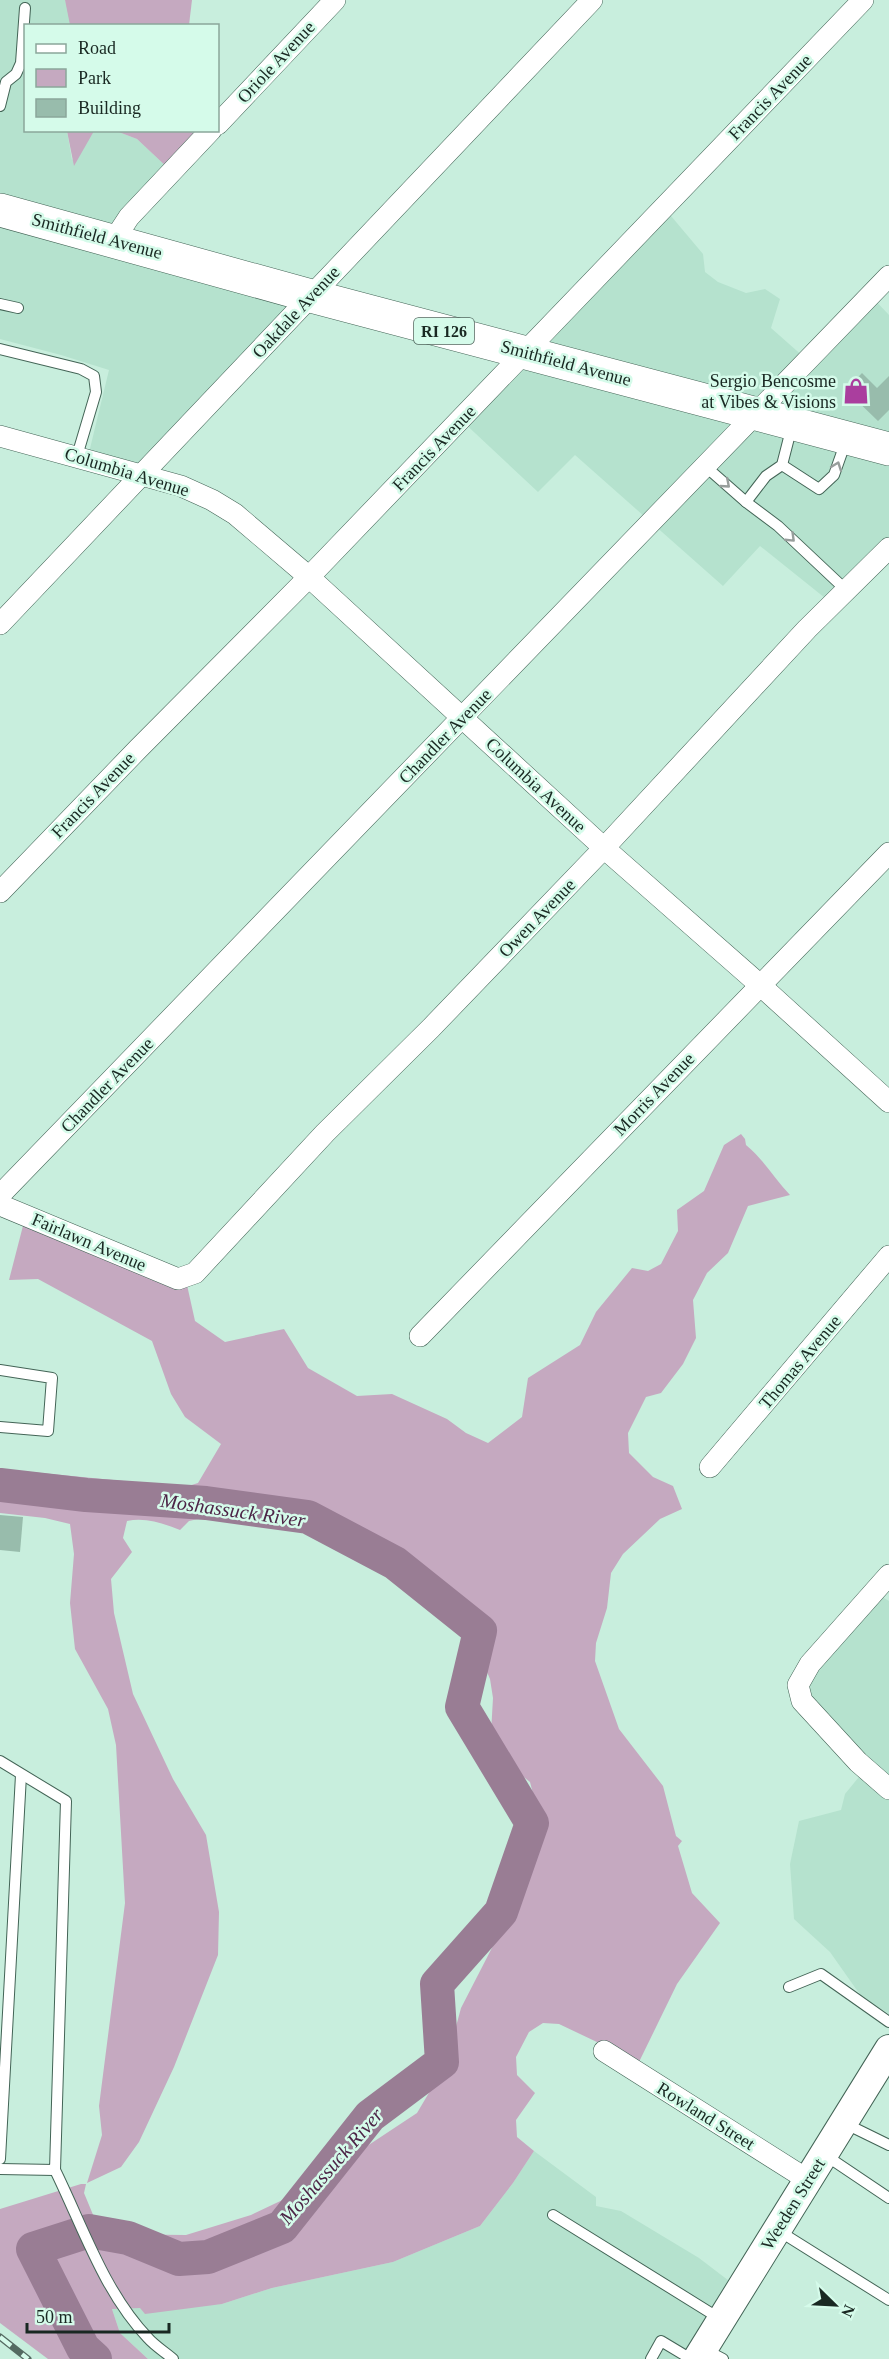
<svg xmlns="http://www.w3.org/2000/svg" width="889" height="2359" viewBox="0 0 889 2359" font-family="Georgia,serif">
<rect width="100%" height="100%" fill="#c8eedd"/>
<g fill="#b5e2ce">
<path d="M0,0H65L70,15V25L26,26V130L67,131L72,160L94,131H116L137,139L170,170L109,237L302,294L148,465L87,461L109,370L61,355L0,339Z"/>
<path d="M666,210L703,254L705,272L718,282L746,293L765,289L780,299L771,328L805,358L871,296L889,315V548L830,602L760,546L723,586L575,455L538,492L460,419Z"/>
<path d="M874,1592L889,1601V2014L861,1996L830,1952L794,1919L790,1864L799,1821L841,1810L845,1794L863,1772L795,1679Z"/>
<path d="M534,2151L596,2197V2206L621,2211L699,2258L737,2287L692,2359H148L120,2333L112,2309L222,2304L272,2288L393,2262L480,2226L513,2183Z"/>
</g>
<g fill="#c5a9c0">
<path d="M65,0H192L189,25H70Z"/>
<path d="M67,131H94L74,166Z"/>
<path d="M116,131H191L199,138L170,170L137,139Z"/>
<path d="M741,1134L745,1139L746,1145C765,1161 774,1178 790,1195L748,1206L728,1253L707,1273L693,1300L696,1338L683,1364L661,1393L646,1397L628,1433L629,1453L653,1477L673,1486L682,1509L660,1519L623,1554L611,1573L607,1608L596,1643L595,1661L619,1729L663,1786L676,1836L682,1841L678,1846L692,1893L720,1923L677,1984L639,2062L559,2024L543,2023L529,2032L516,2057L517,2075L535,2093L516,2120L517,2137L534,2151L513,2183L480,2226L393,2262L272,2288L222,2304L145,2314L140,2308L112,2309L120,2333L148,2359H48L0,2323V2209L81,2184H86L84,2193L101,2234L186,2235L251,2215L293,2195L417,2113L446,2064L461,2008L496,1940L544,1837L530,1782L490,1750L493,1698L490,1679L470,1633L422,1588L269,1517L221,1514L189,1521L180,1530C162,1523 145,1517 127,1521L123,1538L132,1552L111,1579L114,1613L133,1694L173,1779L206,1835L219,1912L218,1955L174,2067L139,2142L121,2167L87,2183L102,2135L99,2106L125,1903L116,1745L108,1709L75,1649L70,1603L74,1554L70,1524L45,1518L0,1513V1469L185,1487L198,1483L221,1444L185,1417L171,1394L152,1341L38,1279L9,1280L25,1218L185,1276L195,1321L225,1342L284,1329L308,1368L357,1396L392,1394L447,1419L466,1433L488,1443L522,1417L528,1378L580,1345L596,1312L632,1268L648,1271L661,1264L678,1231L677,1210L704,1191L724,1145Z"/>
</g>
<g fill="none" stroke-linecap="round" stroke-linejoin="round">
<path stroke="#997d94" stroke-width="34" d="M0,1485L86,1495L206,1503L308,1517L395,1563L480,1631L462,1707L532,1823L501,1912L437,1984L442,2062L370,2116L282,2227L208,2257L179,2259L128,2238L89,2231L33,2249L83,2348L95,2359"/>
</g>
<g fill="#98bcac">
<path d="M862,373L877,388L889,376V410L878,421L846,390Z"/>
<path d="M0,1515L23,1517L20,1552L0,1550Z"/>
</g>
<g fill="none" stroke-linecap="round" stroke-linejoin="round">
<g stroke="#436456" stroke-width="12">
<g id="lane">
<path d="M0,106L6,82L16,74L21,63L25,8"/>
<path d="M0,304L18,308"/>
<path d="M0,349L81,369L94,376L96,392L77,456"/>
<path d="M782,465L819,489L834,475L846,441"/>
<path d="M705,466L746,502L778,526L846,590"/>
<path d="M746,502L766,476L782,465L792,426"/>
<path d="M0,1370L52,1378L48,1431L0,1427"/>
<path d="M0,1761L66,1801L55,2170L0,2169"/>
<path d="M789,1987L821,1974L889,2022"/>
<path d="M844,2123L889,2145"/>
<path d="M825,2155L889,2198"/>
<path d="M0,2159L21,1775"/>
<path d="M55,2170C83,2227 104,2292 148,2338C155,2346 165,2352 173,2359"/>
<path d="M553,2215L722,2320"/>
<path d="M779,2231L889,2300"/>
<path d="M704,2349L723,2359"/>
<path d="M651,2359L661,2341L691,2359"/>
</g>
</g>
<g stroke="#436456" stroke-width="22">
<g id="street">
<path d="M218,124L335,0"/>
<path d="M114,240L129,217L211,130"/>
<path d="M0,436L181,486L212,500L235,514L309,577L604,848L760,985L889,1102"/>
<path d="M0,624L592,0"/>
<path d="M0,892L138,749L309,577L863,0"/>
<path d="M0,1195L889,276"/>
<path d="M0,1205L178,1279L195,1273L325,1133L431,1028L604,848L807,629L889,548"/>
<path d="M420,1336L889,853"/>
<path d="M710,1467L889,1256"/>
<path d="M889,1575L810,1664L798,1685L802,1701L858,1762L889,1789"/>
<path d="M604,2051L808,2180"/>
</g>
</g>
<g stroke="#436456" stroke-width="30">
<path id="secondary" d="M697,2359L889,2049"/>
</g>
<g stroke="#436456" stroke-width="34">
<path id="primary" d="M0,210L311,296L889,449"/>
</g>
<use href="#lane" stroke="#fff" stroke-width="10"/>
<use href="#street" stroke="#fff" stroke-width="21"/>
<use href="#secondary" stroke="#fff" stroke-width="28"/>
<use href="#primary" stroke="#fff" stroke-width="33"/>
<g stroke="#546a61" stroke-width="7">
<path id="rail" d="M0,2337L28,2359"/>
</g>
<use href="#rail" stroke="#d5fbea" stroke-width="4.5" stroke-dasharray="14" stroke-linecap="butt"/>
</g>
<defs><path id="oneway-chevron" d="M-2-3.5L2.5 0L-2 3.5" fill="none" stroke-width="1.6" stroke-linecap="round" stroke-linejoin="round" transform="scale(1.5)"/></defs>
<g stroke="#989e9c">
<use href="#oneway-chevron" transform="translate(837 466) rotate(-70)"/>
<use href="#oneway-chevron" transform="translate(726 484) rotate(41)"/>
<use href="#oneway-chevron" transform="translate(791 538) rotate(44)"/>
</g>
<defs>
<g id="shop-bare" transform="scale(2.07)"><path d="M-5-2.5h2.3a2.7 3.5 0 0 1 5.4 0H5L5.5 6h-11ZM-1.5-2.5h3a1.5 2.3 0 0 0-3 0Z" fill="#aa3e9e" stroke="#d5fbea" stroke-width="2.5" paint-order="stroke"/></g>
</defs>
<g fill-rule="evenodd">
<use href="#shop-bare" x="856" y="391"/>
</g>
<g text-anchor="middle" stroke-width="5" stroke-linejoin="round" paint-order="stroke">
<rect fill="#d5fbea" stroke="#51675e" stroke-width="1.5" x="414" y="318" width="60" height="26" rx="4.5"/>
<g font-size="16" font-weight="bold" fill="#192822">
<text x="444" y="337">RI 126</text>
</g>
<g font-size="18" fill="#192822" stroke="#d5fbea">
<text transform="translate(276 62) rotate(-47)" y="6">Oriole Avenue</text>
<text transform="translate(770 97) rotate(-46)" y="6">Francis Avenue</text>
<text transform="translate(97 236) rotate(15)" y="6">Smithfield Avenue</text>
<text transform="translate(296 312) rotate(-47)" y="6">Oakdale Avenue</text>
<text transform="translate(566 363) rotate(15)" y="6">Smithfield Avenue</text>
<text transform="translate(434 448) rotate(-46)" y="6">Francis Avenue</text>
<text transform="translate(127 472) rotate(17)" y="6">Columbia Avenue</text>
<text transform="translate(445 736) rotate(-46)" y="6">Chandler Avenue</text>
<text transform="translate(536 785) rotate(43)" y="6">Columbia Avenue</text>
<text transform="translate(93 795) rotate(-46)" y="6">Francis Avenue</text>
<text transform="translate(537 918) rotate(-46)" y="6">Owen Avenue</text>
<text transform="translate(107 1085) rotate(-46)" y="6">Chandler Avenue</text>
<text transform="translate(654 1094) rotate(-46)" y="6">Morris Avenue</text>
<text transform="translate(89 1242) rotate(23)" y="6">Fairlawn Avenue</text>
<text transform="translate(800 1362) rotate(-50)" y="6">Thomas Avenue</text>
<text transform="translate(706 2116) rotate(32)" y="6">Rowland Street</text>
<text transform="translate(793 2204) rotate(-58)" y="6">Weeden Street</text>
</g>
<g font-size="18" fill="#192822" stroke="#d5fbea" text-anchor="end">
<text x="836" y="387">Sergio Bencosme<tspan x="836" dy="21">at Vibes &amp; Visions</tspan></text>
</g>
<g font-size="20" font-style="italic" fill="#4d2547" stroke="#d5fbea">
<text transform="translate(233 1510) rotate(8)" y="7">Moshassuck River</text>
<text transform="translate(331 2166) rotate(-49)" y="7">Moshassuck River</text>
</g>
</g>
<rect x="24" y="24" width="195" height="108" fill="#d5fbea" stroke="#8aa79a" stroke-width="1.5"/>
<rect x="36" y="44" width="30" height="9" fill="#ffffff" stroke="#8aa79a" stroke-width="1.5"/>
<text x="78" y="54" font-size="18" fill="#192822">Road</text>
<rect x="36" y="69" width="30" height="18" fill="#c5a9c0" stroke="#8aa79a" stroke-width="1.5"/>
<text x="78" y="84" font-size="18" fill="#192822">Park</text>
<rect x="36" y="99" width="30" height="18" fill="#98bcac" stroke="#8aa79a" stroke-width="1.5"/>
<text x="78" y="114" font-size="18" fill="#192822">Building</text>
<g transform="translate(835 2305) rotate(114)" stroke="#d5fbea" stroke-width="4.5" paint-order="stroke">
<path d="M0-4.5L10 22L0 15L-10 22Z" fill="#192822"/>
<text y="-9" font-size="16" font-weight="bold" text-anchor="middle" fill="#192822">N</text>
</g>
<path d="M27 2323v9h142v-9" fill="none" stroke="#192822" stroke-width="3"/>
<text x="36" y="2323" font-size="18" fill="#192822" stroke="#d5fbea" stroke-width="4.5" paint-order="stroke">50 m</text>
</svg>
